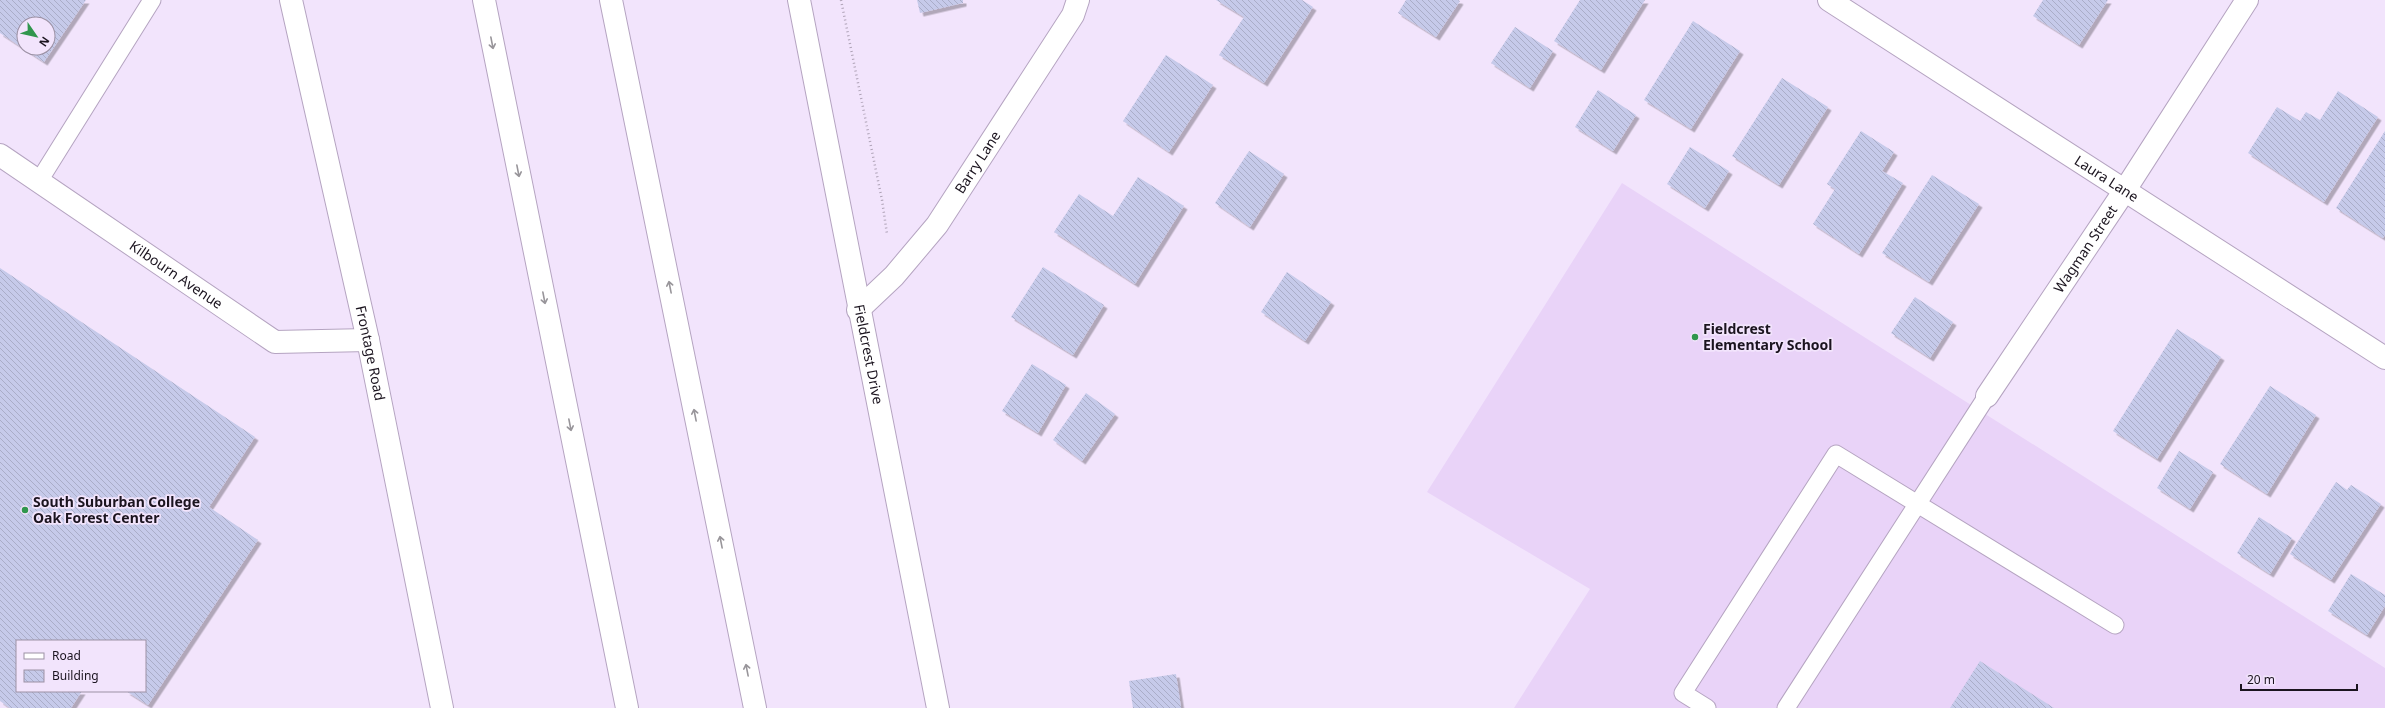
<svg xmlns="http://www.w3.org/2000/svg" width="2385" height="708" viewBox="0 0 2385 708" font-family="'Noto Sans',sans-serif">
<defs>
<pattern id="building-back-hatch" width="6" height="6" patternUnits="userSpaceOnUse"><rect width="6" height="6" fill="#c6caea"/><path d="M-1 5l2 2M0 0l6 6M5-1l2 2" fill="none" stroke="#aaadc8"/></pattern>
<filter id="shadow"><feDropShadow dx="3.5" dy="3.5" stdDeviation="0" flood-color="#0004"/></filter>
</defs>
<rect width="100%" height="100%" fill="#f2e4fc"/>
<path fill="#e9d3f8" d="M1622,183L2385,668V708H1514L1590,589L1427,492Z"/>
<g fill="url(#building-back-hatch)" fill-rule="evenodd" filter="url(#shadow)">
<path d="M0,0H86L44,62L0,33ZM24,24H48V48H24Z"/>
<path d="M917,0H963V3L920,13Z"/>
<path d="M1216,0H1302L1313,7L1264,83L1219,55L1244,17Z"/>
<path d="M1406,0H1458L1460,1L1436,37L1398,13Z"/>
<path d="M1580,0H1645L1601,70L1554,41Z"/>
<path d="M2043,0H2108L2079,45L2033,16Z"/>
<path d="M1693,21L1740,51L1691,129L1644,100Z"/>
<path d="M1515,27L1553,51L1530,88L1491,63Z"/>
<path d="M1166,55L1213,85L1169,152L1123,121Z"/>
<path d="M1782,78L1828,107L1779,185L1732,156Z"/>
<path d="M1598,90L1636,115L1613,151L1575,127Z"/>
<path d="M2338,91L2378,117L2324,202L2248,153L2277,107L2300,121L2306,112L2320,120Z"/>
<path d="M1861,131L1894,152L1882,171L1903,183L1859,254L1813,224L1835,189L1827,184Z"/>
<path d="M2385,131V235L2383,238L2336,208Z"/>
<path d="M1690,147L1729,171L1705,208L1667,184Z"/>
<path d="M1249,151L1284,174L1250,227L1215,203Z"/>
<path d="M1932,175L1979,204L1929,282L1882,253Z"/>
<path d="M1138,177L1184,206L1135,284L1054,232L1079,194L1113,216Z"/>
<path d="M1043,267L1104,305L1073,355L1011,317Z"/>
<path d="M0,268L255,437L209,507L258,540L148,705L126,691H145V641H17V691H82L71,708H10L0,701Z"/>
<path d="M1287,272L1331,302L1305,341L1261,312Z"/>
<path d="M1915,297L1953,322L1930,358L1891,333Z"/>
<path d="M2177,329L2221,357L2157,459L2113,431Z"/>
<path d="M1032,364L1066,385L1038,433L1002,411Z"/>
<path d="M2270,386L2316,415L2267,494L2220,464Z"/>
<path d="M1086,393L1115,414L1082,461L1053,440Z"/>
<path d="M2179,451L2213,472L2190,509L2157,488Z"/>
<path d="M2336,482L2347,490L2351,485L2381,504L2331,580L2290,554Z"/>
<path d="M2259,517L2292,538L2270,574L2237,553Z"/>
<path d="M2351,574L2385,595V606L2367,635L2328,611Z"/>
<path d="M1980,661L2054,708H1950Z"/>
<path d="M1176,674L1181,708H1133L1129,681Z"/>
</g>
<g fill="none" stroke-linecap="round" stroke-linejoin="round">
<g stroke="#b5a4c1" stroke-width="19">
<g id="service">
<path d="M39,181L152,0"/>
<path d="M1707,708L1683,693L1836,454L2115,625"/>
<path d="M1786,708L1987,396"/>
</g>
</g>
<g stroke="#b5a4c1" stroke-width="24">
<g id="minor">
<path id="s1" d="M291,0L368,340L442,708"/>
<path id="s2" d="M799,0L938,708"/>
<path id="s3" d="M1829,0L2385,358"/>
<path id="s4" d="M0,155L275,342L368,340"/>
<path id="s5" d="M858,310L894,276L937,225L1073,15L1078,0"/>
<path id="s6" d="M1987,396L2125,190L2247,0"/>
</g>
</g>
<g stroke="#b5a4c1" stroke-width="24">
<g id="motorway">
<path d="M484,0L627,708"/>
<path d="M611,0L755,708"/>
</g>
</g>
<path stroke="#b0a4b8" stroke-width="2.5" stroke-dasharray="1 3" stroke-linecap="butt" d="M841,0L882,200L887,234"/>
<use href="#service" stroke="#fff" stroke-width="17"/>
<use href="#minor" stroke="#fff" stroke-width="22"/>
<use href="#motorway" stroke="#fff" stroke-width="22"/>
</g>
<defs><path id="oneway-shaft" d="M-6 0H5M1.5-3L5.5 0L1.5 3" fill="none" stroke-width="1.6" stroke-linecap="round" stroke-linejoin="round"/></defs>
<g stroke="#98959a">
<use href="#oneway-shaft" transform="translate(492 43) rotate(79)"/>
<use href="#oneway-shaft" transform="translate(518 171) rotate(79)"/>
<use href="#oneway-shaft" transform="translate(670 287) rotate(-101)"/>
<use href="#oneway-shaft" transform="translate(544 298) rotate(79)"/>
<use href="#oneway-shaft" transform="translate(695 415) rotate(-101)"/>
<use href="#oneway-shaft" transform="translate(570 425) rotate(79)"/>
<use href="#oneway-shaft" transform="translate(721 542) rotate(-101)"/>
<use href="#oneway-shaft" transform="translate(747 670) rotate(-101)"/>
</g>
<g fill="#30964d" stroke="#f2e4fc" stroke-width="1.5">
<circle cx="1695" cy="337" r="4"/>
<circle cx="25" cy="510" r="4"/>
</g>
<g text-anchor="middle" stroke-width="3.5" stroke-linejoin="round" paint-order="stroke">
<g font-size="14" fill="#1b141f" stroke="#f2e4fc">
<text dy="5" stroke="none"><textPath href="#s5" startOffset="191">Barry Lane</textPath></text>
<text dy="5" stroke="none"><textPath href="#s3" startOffset="330">Laura Lane</textPath></text>
<text dy="5" stroke="none"><textPath href="#s6" startOffset="177">Wagman Street</textPath></text>
<text dy="5" stroke="none"><textPath href="#s4" startOffset="213">Kilbourn Avenue</textPath></text>
<text dy="5" stroke="none"><textPath href="#s1" startOffset="362">Frontage Road</textPath></text>
<text dy="5" stroke="none"><textPath href="#s2" startOffset="361">Fieldcrest Drive</textPath></text>
</g>
<g font-size="14" font-weight="bold" fill="#1b141f" stroke="#f2e4fc" text-anchor="start">
<text x="1703" y="334">Fieldcrest<tspan x="1703" dy="16">Elementary School</tspan></text>
<text x="33" y="507">South Suburban College<tspan x="33" dy="16">Oak Forest Center</tspan></text>
</g>
</g>
<rect x="16" y="640" width="130" height="52" fill="#f2e4fc" stroke="#9c91a4"/>
<rect x="24" y="653" width="20" height="6" fill="#ffffff" stroke="#9c91a4"/>
<text x="52" y="660" font-size="12" fill="#1b141f">Road</text>
<rect x="24" y="670" width="20" height="12" fill="url(#building-back-hatch)" stroke="#9c91a4"/>
<text x="52" y="680" font-size="12" fill="#1b141f">Building</text>
<g transform="translate(36 36) rotate(124)"><circle r="19" fill="#f2e4fc" stroke="#9c91a4"/>
<path d="M0-3L7 15L0 10L-7 15Z" fill="#30964d"/>
<text y="-6" font-size="11" font-weight="bold" text-anchor="middle" fill="#1b141f">N</text>
</g>
<path d="M2241 684v6h116v-6" fill="none" stroke="#1b141f" stroke-width="2"/>
<text x="2247" y="684" font-size="12" fill="#1b141f" stroke="#f2e4fc" stroke-width="3" paint-order="stroke">20 m</text>
</svg>
